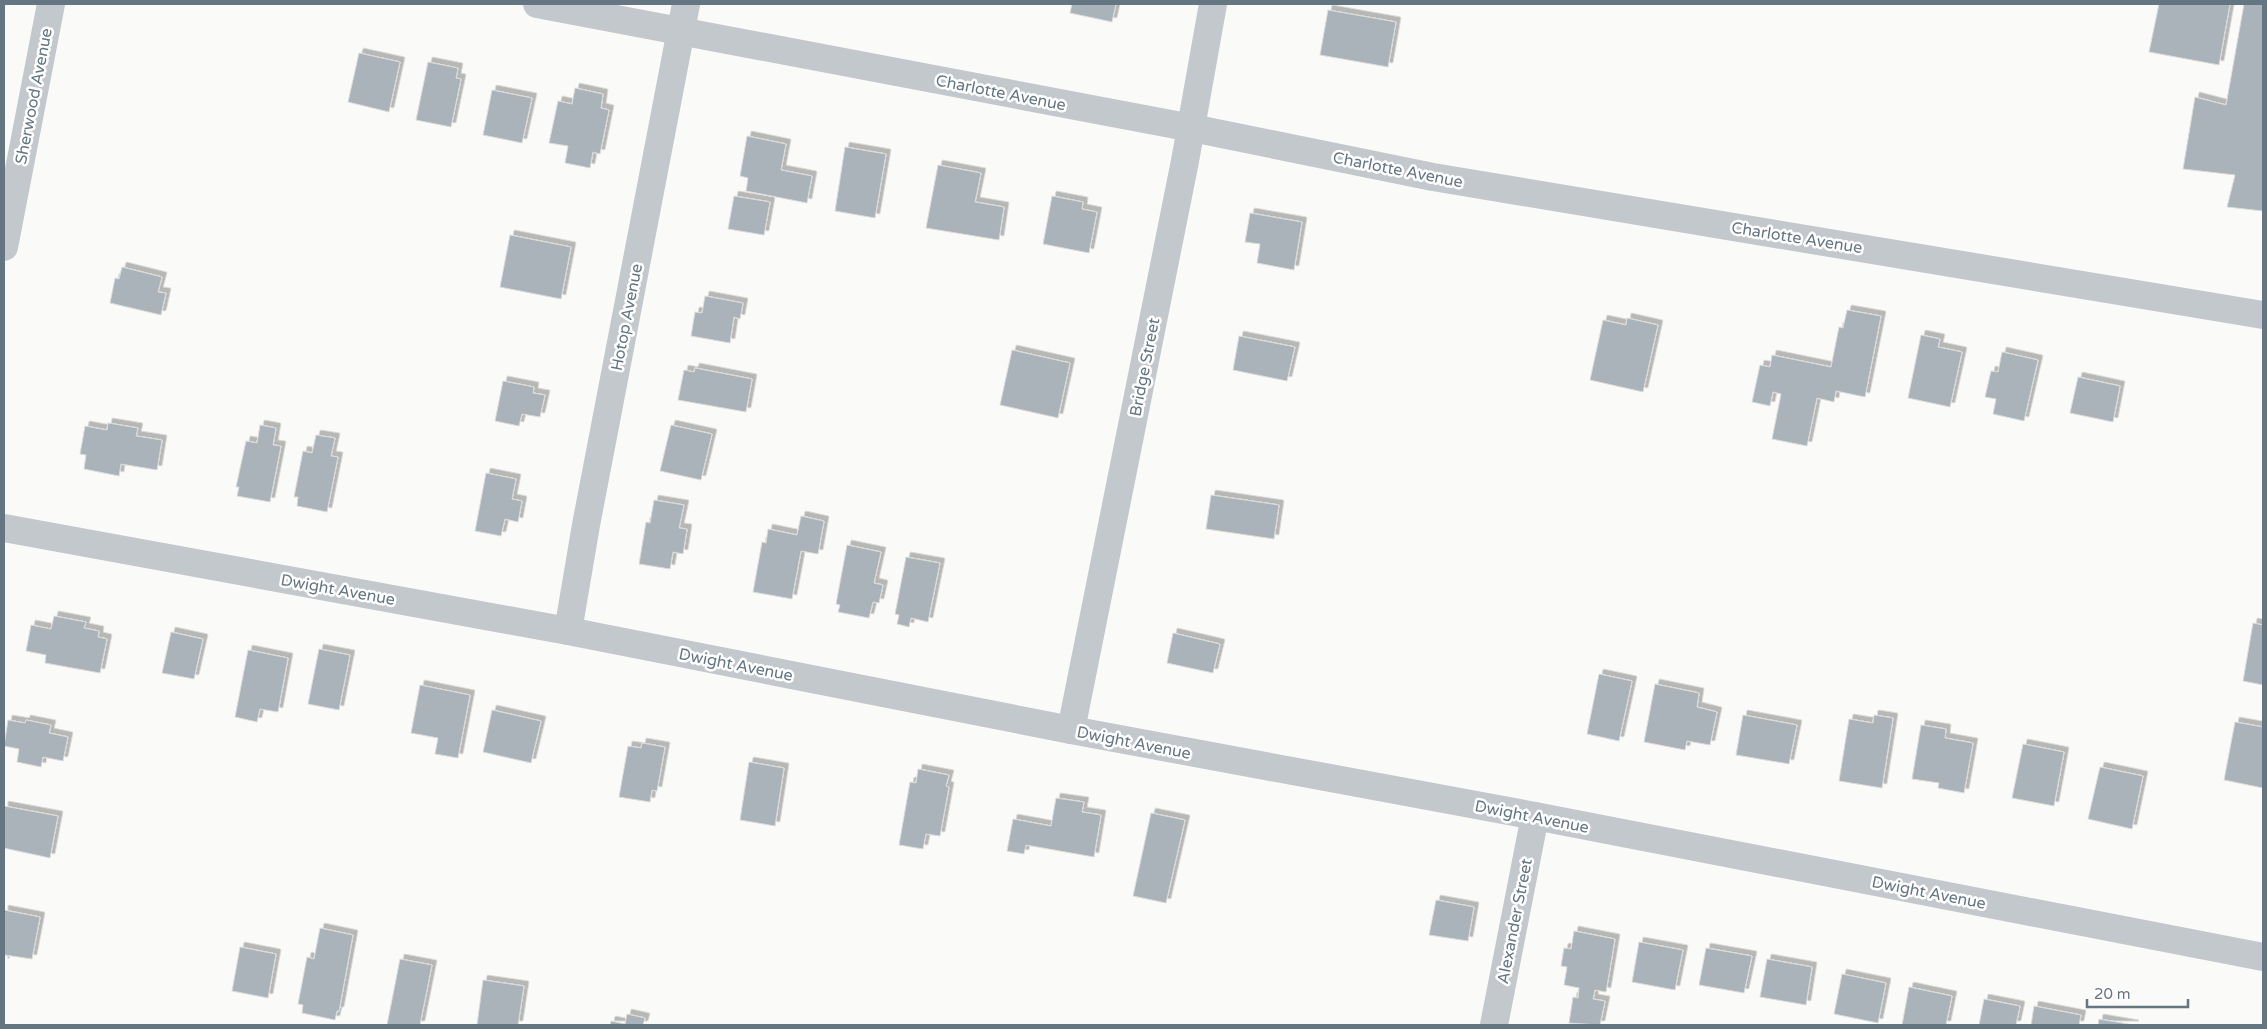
<svg xmlns="http://www.w3.org/2000/svg" width="2267" height="1029" viewBox="0 0 2267 1029" font-family="'Varela Round',sans-serif">
<defs>
<filter id="shadow"><feDropShadow dx="4.5" dy="-4.5" stdDeviation="0" flood-color="#0004"/></filter>
</defs>
<rect width="100%" height="100%" fill="#fafaf8"/>
<g fill="#aab3b9" stroke="#dcdcda" filter="url(#shadow)">
<path d="M1072,4H1116L1112,22L1070,13Z"/>
<path d="M2159,4H2230L2219,65L2149,52Z"/>
<path d="M2244,4H2263V211L2227,207L2235,175L2183,169L2195,97L2226,105Z"/>
<path d="M1328,10L1396,22L1388,67L1320,55Z"/>
<path d="M359,53L400,62L389,112L348,102Z"/>
<path d="M428,62L458,68L456,78L461,79L451,127L416,120Z"/>
<path d="M575,88L603,94L601,108L609,110L600,154L593,152L590,168L565,163L568,146L549,143L558,101L572,104Z"/>
<path d="M492,90L532,98L522,143L483,135Z"/>
<path d="M747,136L786,144L781,170L812,176L807,203L746,191L748,178L740,176Z"/>
<path d="M845,147L886,154L875,218L835,211Z"/>
<path d="M938,165L981,173L975,202L1004,207L999,240L926,228Z"/>
<path d="M734,196L770,202L764,235L728,229Z"/>
<path d="M1052,196L1083,202L1082,209L1097,212L1089,253L1043,244Z"/>
<path d="M1250,213L1302,222L1294,270L1257,263L1260,244L1245,242Z"/>
<path d="M510,235L571,247L561,299L500,287Z"/>
<path d="M122,267L162,277L158,292L166,293L161,315L110,303L115,278L119,279Z"/>
<path d="M705,296L743,303L740,319L734,317L730,343L691,336L695,312L702,313Z"/>
<path d="M1847,310L1881,316L1865,397L1836,391L1834,402L1817,398L1807,446L1772,439L1781,394L1773,392L1770,406L1752,402L1760,365L1770,367L1772,355L1831,367L1839,327L1843,328Z"/>
<path d="M1627,318L1658,325L1643,392L1590,380L1603,320L1626,325Z"/>
<path d="M1921,335L1940,339L1938,347L1962,352L1950,407L1908,398Z"/>
<path d="M1239,336L1295,347L1287,381L1233,370Z"/>
<path d="M1012,350L1070,363L1058,418L1000,405Z"/>
<path d="M2002,352L2038,360L2024,421L1993,414L1996,399L1985,397L1991,371L1998,372Z"/>
<path d="M695,368L752,379L746,412L678,400L684,370L694,372Z"/>
<path d="M2078,377L2120,386L2113,422L2070,413Z"/>
<path d="M503,381L534,387L533,393L545,395L540,417L522,414L519,426L495,421Z"/>
<path d="M108,423L138,428L136,436L162,440L157,470L121,464L119,476L84,469L86,455L80,454L85,426L107,430Z"/>
<path d="M260,425L276,428L273,445L281,446L270,502L237,496L239,487H236L246,441L257,443Z"/>
<path d="M671,425L712,434L701,480L660,471Z"/>
<path d="M316,435L335,438L331,456L338,457L327,512L297,506L298,497H294L303,451L312,453Z"/>
<path d="M486,473L516,479L512,499L522,501L518,522L505,519L501,536L475,531Z"/>
<path d="M1211,495L1279,505L1274,539L1206,529Z"/>
<path d="M654,500L684,505L679,528L687,529L683,554L673,552L670,569L639,564L646,522L650,523Z"/>
<path d="M801,516L824,521L818,554L801,551L792,599L753,592L762,542L766,543L768,529L797,535Z"/>
<path d="M847,545L881,552L874,583L883,585L879,603L873,602L869,618L838,612L840,605L836,604Z"/>
<path d="M906,557L940,563L928,622L911,618L909,627L897,624L899,615L895,614Z"/>
<path d="M54,616L86,622L84,628L99,631L98,637L107,639L100,673L45,663L46,655L26,651L31,625L51,629Z"/>
<path d="M2253,623L2263,625V685L2243,681Z"/>
<path d="M171,632L203,639L194,679L162,673Z"/>
<path d="M1173,633L1220,644L1213,673L1167,663Z"/>
<path d="M319,649L350,655L339,710L308,704Z"/>
<path d="M248,650L288,658L278,712L260,709L257,722L235,717Z"/>
<path d="M1599,674L1632,681L1619,741L1587,734Z"/>
<path d="M1655,684L1699,693L1697,707L1717,712L1710,745L1687,741L1685,750L1644,742Z"/>
<path d="M420,685L470,695L458,758L435,754L438,738L411,733Z"/>
<path d="M492,710L541,721L531,763L483,752Z"/>
<path d="M1743,715L1797,725L1789,764L1736,755Z"/>
<path d="M1874,715L1893,718L1882,788L1839,781L1849,719L1873,723Z"/>
<path d="M8,720L25,723L26,720L51,725L49,733L68,737L63,761L43,757L41,767L17,762L19,749L4,746Z"/>
<path d="M2235,722L2263,727V788L2224,780Z"/>
<path d="M1921,725L1946,729L1945,738L1973,743L1964,793L1938,788L1939,783L1912,779Z"/>
<path d="M642,743L665,747L657,791L652,790L650,802L619,797L628,746L641,748Z"/>
<path d="M2023,744L2064,752L2054,806L2012,798Z"/>
<path d="M749,762L784,768L775,826L740,820Z"/>
<path d="M2100,767L2143,776L2132,829L2088,819Z"/>
<path d="M918,769L949,775L946,786L949,787L940,836L926,834L923,849L899,845L910,782L916,783Z"/>
<path d="M1056,798L1084,802L1082,812L1101,815L1094,857L1026,845L1024,854L1007,851L1013,819L1051,826Z"/>
<path d="M4,806L58,816L50,858L4,848Z"/>
<path d="M1151,813L1185,820L1166,903L1133,896Z"/>
<path d="M1436,900L1474,907L1468,941L1429,935Z"/>
<path d="M4,910L40,917L32,959L5,955L4,963Z"/>
<path d="M320,928L353,935L339,1011H337L335,1020L302,1013L303,1005L298,1004L307,957L314,959Z"/>
<path d="M1574,931L1615,939L1606,992L1595,990L1593,999L1605,1001L1600,1025L1569,1023L1573,997L1578,998L1579,988L1564,985L1567,967L1561,966L1564,948L1571,949Z"/>
<path d="M1639,942L1683,950L1675,990L1632,982Z"/>
<path d="M240,947L276,954L268,998L232,991Z"/>
<path d="M1706,948L1752,956L1744,993L1699,985Z"/>
<path d="M400,959L432,965L420,1025H387Z"/>
<path d="M1767,959L1812,967L1806,1005L1760,997Z"/>
<path d="M1842,974L1886,983L1878,1023L1834,1014Z"/>
<path d="M483,980L524,986L518,1025H477Z"/>
<path d="M1909,987L1952,996L1946,1025H1902Z"/>
<path d="M1984,999L2020,1006L2016,1025H1979Z"/>
<path d="M2034,1006L2081,1015L2079,1025H2031Z"/>
<path d="M627,1014L645,1018L643,1025H610L611,1021L625,1024Z"/>
<path d="M2099,1019L2134,1025H2098Z"/>
</g>
<g fill="none" stroke-linecap="round" stroke-linejoin="round">
<g stroke="#c3c8cc" stroke-width="28">
<path d="M537,4L1192,128L1433,177L2263,315"/>
<path d="M4,247L51,4"/>
<path d="M4,528L568,631L1071,730L1535,816L2263,957"/>
<path d="M568,631L586,525L686,4"/>
<path d="M1071,730L1185,161L1213,4"/>
<path d="M1494,1025L1535,816"/>
</g>
</g>
<g text-anchor="middle" stroke-width="5" stroke-linejoin="round" paint-order="stroke">
<g font-size="16" fill="#657683" stroke="#fff">
<text transform="translate(1001 92) rotate(11)" y="6">Charlotte Avenue</text>
<text transform="translate(33 96) rotate(-79)" y="6">Sherwood Avenue</text>
<text transform="translate(1398 169) rotate(11)" y="6">Charlotte Avenue</text>
<text transform="translate(1797 237) rotate(9)" y="6">Charlotte Avenue</text>
<text transform="translate(626 317) rotate(-79)" y="6">Hotop Avenue</text>
<text transform="translate(1144 367) rotate(-79)" y="6">Bridge Street</text>
<text transform="translate(338 589) rotate(10)" y="6">Dwight Avenue</text>
<text transform="translate(736 664) rotate(11)" y="6">Dwight Avenue</text>
<text transform="translate(1134 742) rotate(11)" y="6">Dwight Avenue</text>
<text transform="translate(1532 816) rotate(11)" y="6">Dwight Avenue</text>
<text transform="translate(1929 892) rotate(11)" y="6">Dwight Avenue</text>
<text transform="translate(1514 921) rotate(-79)" y="6">Alexander Street</text>
</g>
</g>
<rect width="2267" height="1029" fill="none" stroke="#657683" stroke-width="10"/>
<path d="M2087 999v8h101v-8" fill="none" stroke="#657683" stroke-width="2.5"/>
<text x="2094" y="999" font-size="15" fill="#657683" stroke="#ffffff" stroke-width="4" paint-order="stroke">20 m</text>
</svg>
